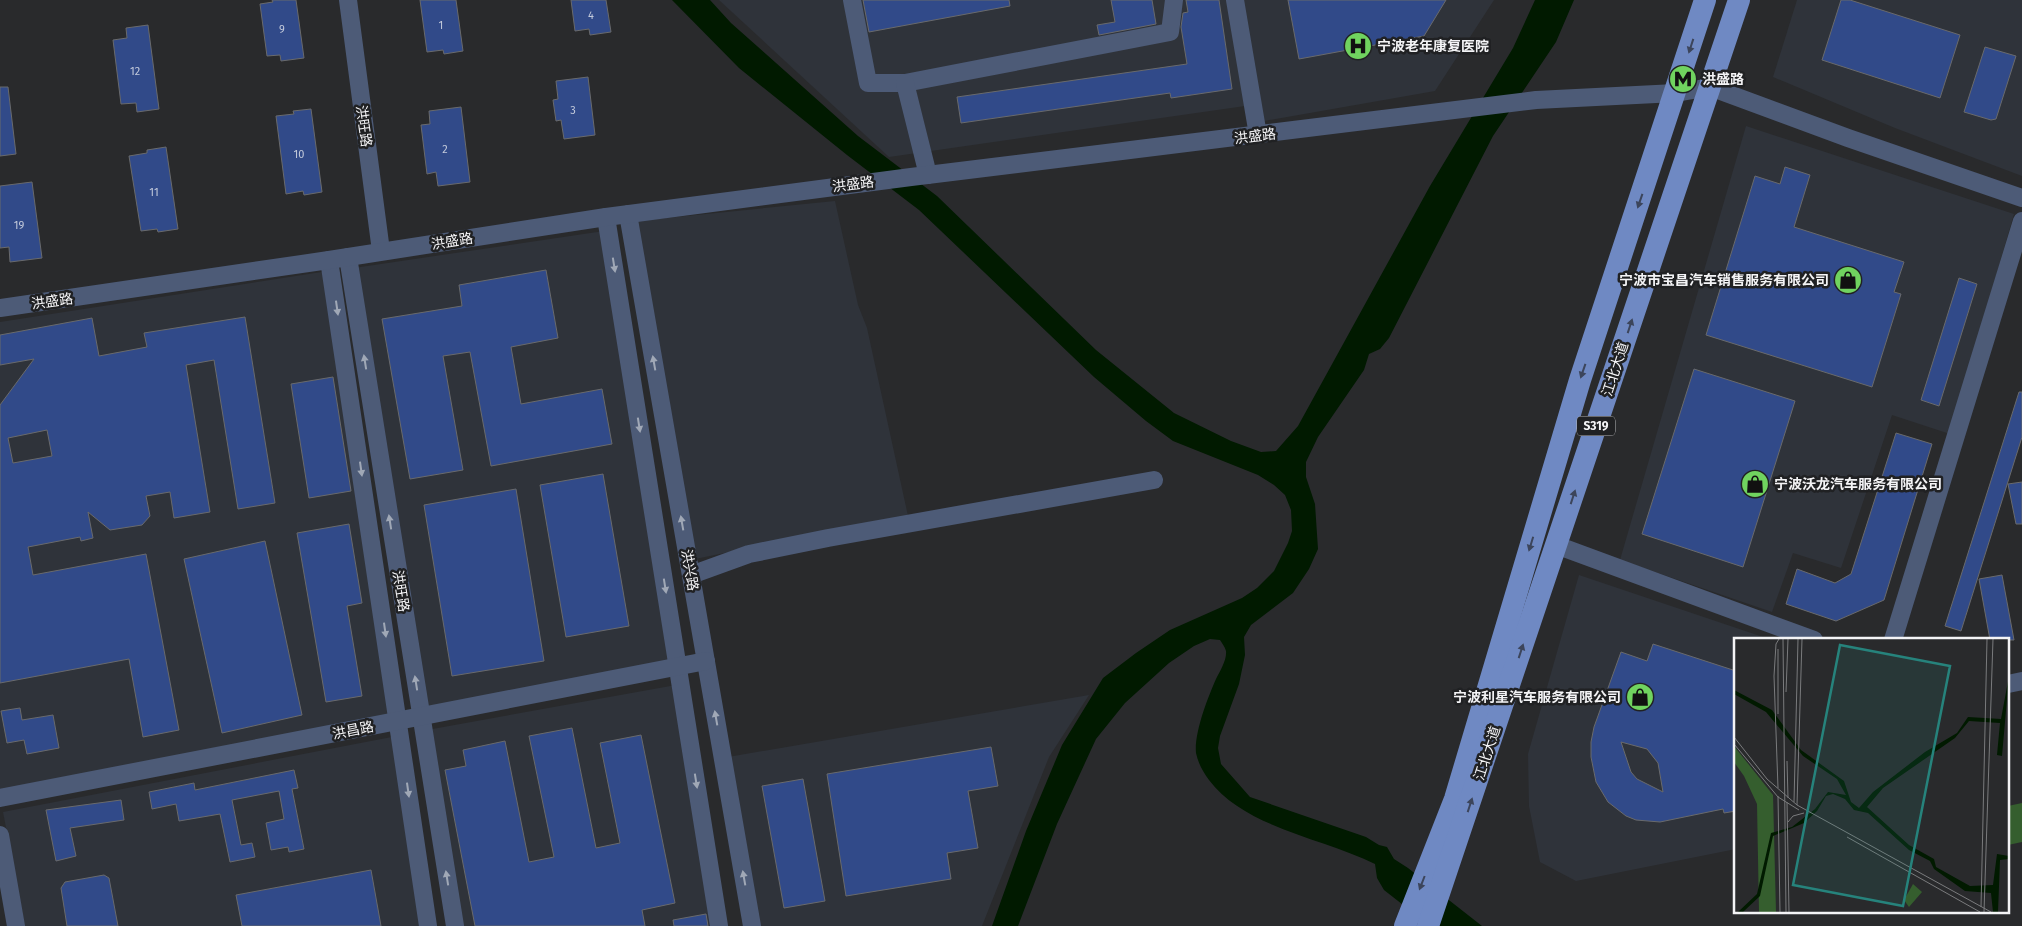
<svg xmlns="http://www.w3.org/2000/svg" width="2022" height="926" viewBox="0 0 2022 926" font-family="'Fira Sans','Noto Sans SC',sans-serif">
<rect width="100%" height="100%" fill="#292a2c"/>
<g fill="#2f333a">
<path d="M719,0H1228L1245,106L889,157Z"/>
<path d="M1243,0H1494L1435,91L1264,121Z"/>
<path d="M1797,0H2022V176L1895,128L1773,77Z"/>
<path d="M1746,126L2014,214L1950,434L1892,415L1841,568L1793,553L1772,612L1620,560Z"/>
<path d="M835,201L858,305L867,328L908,516L695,559L636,221Z"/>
<path d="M604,231L672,662L425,711L354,268Z"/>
<path d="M328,271L391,716L0,794V322Z"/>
<path d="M1579,575L1772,640H1736V849L1576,881L1540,862L1529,806L1528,754Z"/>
<path d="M676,685L716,926H460L427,730Z"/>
<path d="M1089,695L1049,757L982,926H758L728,757Z"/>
<path d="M397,736L424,926H25L3,812Z"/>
</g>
<path fill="#355e2e" d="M2022,803V842L2008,845V806Z"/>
<path fill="#011a00" d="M672,0H710L731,23L858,136L937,196L1096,350L1174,413L1231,441L1261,452L1276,451L1298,426L1430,186L1513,48L1535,0H1574L1556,42L1493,136L1389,338L1380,349L1369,354L1364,370L1318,437L1306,462V477L1315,504L1318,549L1309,569L1293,593L1251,625L1244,637L1245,655L1239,684L1220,736L1218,748L1221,764L1250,797L1366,837L1379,845L1387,847L1394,859L1408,868L1482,926H1430L1384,890L1377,878L1375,864C1323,838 1245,828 1209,780C1203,772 1198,763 1196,753C1194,733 1208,697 1216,679C1220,671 1227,660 1226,651C1225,647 1222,643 1220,640L1210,639L1194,646L1169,663L1125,703L1096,739L1057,824L1018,926H992L1026,831L1062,745L1103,678L1136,653L1170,630L1242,598L1257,588L1274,571L1288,543L1292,531L1291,510L1285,495L1274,485L1258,475L1173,441L1146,421L1094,377L919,210L847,155L739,68Z"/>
<g fill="#314a89" stroke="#696a6c" fill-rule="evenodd">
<path d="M272,0H296L304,58L281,61L280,55L267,56L260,4L273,2Z"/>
<path d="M420,0H456L463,51L444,54L443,50L427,52Z"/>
<path d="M571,0H606L611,32L590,35L589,29L575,31Z"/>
<path d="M863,0H1009L1010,6L869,32Z"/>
<path d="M1111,0H1152L1156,24L1099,35L1097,25L1115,22Z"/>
<path d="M1186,0H1219L1232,89L1171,98L1170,93L961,123L957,97L1187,64L1181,27L1183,13L1188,12Z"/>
<path d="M1288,0H1446L1424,36L1299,59Z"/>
<path d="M1841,0H1850L1960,35L1940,98L1822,60Z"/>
<path d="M148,25L159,109L137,112L136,103L121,104L113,40L127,38L126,28Z"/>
<path d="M1985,47L2016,56L1996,119L1991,120L1964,112Z"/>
<path d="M588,77L595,135L564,139L561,120L556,121L553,100L558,99L556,81Z"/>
<path d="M0,87H8L16,154L0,156Z"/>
<path d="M461,107L470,182L438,186L436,172L427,174L421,125L430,124L429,111Z"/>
<path d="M311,109L322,192L304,195L303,191L286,194L276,116L294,114L293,111Z"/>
<path d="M166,147L178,229L158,232L157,229L141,231L129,156L147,153V150Z"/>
<path d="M1785,167L1810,175L1794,227L1904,262L1894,292L1901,294L1872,387L1706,335L1755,176L1780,184Z"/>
<path d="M32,182L42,258L10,262L9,247L0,248V186Z"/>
<path d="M546,270L558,338L511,347L521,404L602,389L612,444L491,466L470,352L443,356L463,470L410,479L382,319L462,306L459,285Z"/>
<path d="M1959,278L1977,284L1939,406L1921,400Z"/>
<path d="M245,317L275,503L238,509L214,360L186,365L210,512L174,518L170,492L146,496L150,516L142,525L110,530L88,512L93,538L81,541L80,537L28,547L33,575L146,554L179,730L143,737L129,659L0,683V405L34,359L0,365V335L92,318L99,356L147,347L144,333ZM47,430L52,456L13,463L8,438Z"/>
<path d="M1694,369L1795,401L1743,567L1642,534Z"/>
<path d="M333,377L351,491L309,498L291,384Z"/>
<path d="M2019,392H2022V437L1961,631L1945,626Z"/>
<path d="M1896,433L1932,444L1884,600L1836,621L1786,604L1797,569L1835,583L1851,574Z"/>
<path d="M603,474L629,626L566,637L540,485Z"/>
<path d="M2022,482V524H2016L2008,484Z"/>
<path d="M516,489L544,661L452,676L424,505Z"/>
<path d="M349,524L362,603L347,606L362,696L326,702L297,533Z"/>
<path d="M265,541L302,715L222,733L184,559Z"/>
<path d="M2002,575L2014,640H1990L1979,579Z"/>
<path d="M1653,644L1736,671V811L1724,813L1723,809L1660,822L1636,820L1626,816L1608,802L1596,782L1591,757V742L1594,727L1621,652L1647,661ZM1621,742L1647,749L1658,763L1663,792L1637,779L1631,772Z"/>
<path d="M20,708L22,720L53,715L59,748L27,754L24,740L7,743L1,711Z"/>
<path d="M572,728L596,848L620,843L600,743L641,735L675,903L642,910L645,926H475L445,770L466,766L463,750L505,741L529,862L554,857L529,736Z"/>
<path d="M991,747L998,786L968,791L978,848L947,853L951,879L846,896L827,774Z"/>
<path d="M294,770L298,788L292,789L304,849L289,852L288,847L271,850L266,823L284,819L279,791L232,800L241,845L252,843L255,857L230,862L220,814L179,821L176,804L152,809L149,792L194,783L195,790Z"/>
<path d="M803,779L825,901L784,908L762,786Z"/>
<path d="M121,800L124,820L70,828L76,856L56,861L46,810Z"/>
<path d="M371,870L381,926H242L236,895Z"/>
<path d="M104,875L109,878L118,926H67L61,888L65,882Z"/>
<path d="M706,914L708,926H674L673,920Z"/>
</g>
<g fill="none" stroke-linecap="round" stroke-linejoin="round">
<g stroke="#4d5b77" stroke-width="18">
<path d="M348,0L381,251"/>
<path d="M852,0L868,83H905L1170,32L1174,0"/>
<path d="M1235,0L1258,135"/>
<path d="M905,83L928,175"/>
<path d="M628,214L752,926"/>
<path d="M606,217L719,926"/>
<path d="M348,257L455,926"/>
<path d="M329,260L428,926"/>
<path d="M0,308L329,260L606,217L911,177L1536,100L1676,93L1710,87L1848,138L2022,198"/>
<path d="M1556,545L1814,640"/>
<path d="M691,575L749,554L828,538L1154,480"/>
<path d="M1893,640L2022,221"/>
<path d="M2008,684L2022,681"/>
<path d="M0,798L706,661"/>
<path d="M0,835L16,926"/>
</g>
<g stroke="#6f89c3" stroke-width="22">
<path d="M1405,926L1455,799L1580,380L1705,0"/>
<path d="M1428,926L1739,0"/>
</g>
</g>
<defs><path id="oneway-solid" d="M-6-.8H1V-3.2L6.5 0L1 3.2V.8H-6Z" transform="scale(1.25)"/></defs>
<g fill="#3c455b">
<use href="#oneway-solid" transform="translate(1691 46) rotate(108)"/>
<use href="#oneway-solid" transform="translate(1640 201) rotate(109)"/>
<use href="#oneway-solid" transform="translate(1630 326) rotate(-72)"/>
<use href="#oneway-solid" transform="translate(1583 371) rotate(109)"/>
<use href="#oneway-solid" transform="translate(1573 497) rotate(-72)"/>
<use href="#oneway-solid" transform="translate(1531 544) rotate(107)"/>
<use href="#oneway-solid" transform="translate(1521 651) rotate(-72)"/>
<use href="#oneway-solid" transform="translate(1470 805) rotate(-72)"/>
<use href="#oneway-solid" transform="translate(1422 883) rotate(111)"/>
</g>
<g fill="#a0a8b6">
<use href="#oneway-solid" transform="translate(614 265) rotate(81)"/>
<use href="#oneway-solid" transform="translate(337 308) rotate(82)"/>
<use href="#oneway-solid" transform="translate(365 362) rotate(-99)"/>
<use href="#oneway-solid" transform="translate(654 363) rotate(-100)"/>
<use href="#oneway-solid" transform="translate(639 425) rotate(81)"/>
<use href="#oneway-solid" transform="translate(361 469) rotate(82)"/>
<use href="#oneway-solid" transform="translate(390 522) rotate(-99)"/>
<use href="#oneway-solid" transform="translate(682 523) rotate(-100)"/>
<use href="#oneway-solid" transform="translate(665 586) rotate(81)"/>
<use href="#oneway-solid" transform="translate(385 630) rotate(82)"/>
<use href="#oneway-solid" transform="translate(416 683) rotate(-99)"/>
<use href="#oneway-solid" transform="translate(716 718) rotate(-100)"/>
<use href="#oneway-solid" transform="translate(696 781) rotate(81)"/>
<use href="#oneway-solid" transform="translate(408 790) rotate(82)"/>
<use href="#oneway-solid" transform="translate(447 878) rotate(-99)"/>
<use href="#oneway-solid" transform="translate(744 878) rotate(-100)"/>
</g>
<defs>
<g id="hospital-disc" transform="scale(1.4375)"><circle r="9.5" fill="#70d35f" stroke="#202123"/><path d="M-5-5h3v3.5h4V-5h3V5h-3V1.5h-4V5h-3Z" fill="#111"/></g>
<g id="metro-disc" transform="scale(1.4375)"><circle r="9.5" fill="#70d35f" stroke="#202123"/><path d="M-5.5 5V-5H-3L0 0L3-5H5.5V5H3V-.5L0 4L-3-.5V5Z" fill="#111"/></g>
<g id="shop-disc" transform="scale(1.4375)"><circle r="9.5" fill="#70d35f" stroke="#202123"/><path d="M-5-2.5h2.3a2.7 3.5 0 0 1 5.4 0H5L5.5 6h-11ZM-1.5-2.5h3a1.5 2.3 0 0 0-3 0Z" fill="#111"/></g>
</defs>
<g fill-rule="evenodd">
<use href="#hospital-disc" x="1358" y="46"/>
<use href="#metro-disc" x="1683" y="79"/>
<use href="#shop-disc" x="1848" y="280"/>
<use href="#shop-disc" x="1755" y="484"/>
<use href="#shop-disc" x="1640" y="697"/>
</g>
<g text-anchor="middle" stroke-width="5" stroke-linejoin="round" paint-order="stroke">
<g font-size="11" fill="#c3cadb">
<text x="591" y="19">4</text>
<text x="441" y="29">1</text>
<text x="282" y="33">9</text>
<text x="135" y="75">12</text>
<text x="573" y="114">3</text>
<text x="445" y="153">2</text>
<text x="299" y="158">10</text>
<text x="154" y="196">11</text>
<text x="19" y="229">19</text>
</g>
<rect fill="#202123" stroke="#b4b5b7" stroke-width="1" x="1577" y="416.5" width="38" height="19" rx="4"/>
<g font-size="12" font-weight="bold" fill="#f4f4f6">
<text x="1596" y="430">S319</text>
</g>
<g font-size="14" font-weight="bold" fill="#f4f4f6" stroke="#202123" text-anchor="start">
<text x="1377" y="51">宁波老年康复医院</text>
<text x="1702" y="84">洪盛路</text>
<text x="1829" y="285" text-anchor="end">宁波市宝昌汽车销售服务有限公司</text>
<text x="1774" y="489">宁波沃龙汽车服务有限公司</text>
<text x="1621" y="702" text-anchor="end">宁波利星汽车服务有限公司</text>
</g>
<g font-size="14" fill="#f4f4f6" stroke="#202123">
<text transform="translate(364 126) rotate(82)" y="5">洪旺路</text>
<text transform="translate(1255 136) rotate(-7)" y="5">洪盛路</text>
<text transform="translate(853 184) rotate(-7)" y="5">洪盛路</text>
<text transform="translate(452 241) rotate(-9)" y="5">洪盛路</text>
<text transform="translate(52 301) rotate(-8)" y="5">洪盛路</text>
<text transform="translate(1615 369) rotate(-72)" y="5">江北大道</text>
<text transform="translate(690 570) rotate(80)" y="5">洪兴路</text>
<text transform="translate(401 591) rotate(81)" y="5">洪旺路</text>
<text transform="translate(353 730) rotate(-11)" y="5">洪昌路</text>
<text transform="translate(1487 753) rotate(-72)" y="5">江北大道</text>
</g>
</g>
<g transform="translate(1734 638)">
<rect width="275" height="275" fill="#292a2c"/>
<path d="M0,108L39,157L42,274H25L23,166L10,138L0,124ZM179,246L188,254L175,269L170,262Z" fill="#355e2e"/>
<path d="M275,38L268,118L263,117L266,85L235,83L221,100L149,150L133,169L175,207L200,221L202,229L236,248L259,247L263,216L275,218V221L266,222L264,274H259L257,255L231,253L200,231L196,223L175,212L134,175L120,172L111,161L99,156L92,158L83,173L70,185L39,198L26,258L9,274H4L23,256L37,195L58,189L81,171L94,154L112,157L103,141L69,118L32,74L0,56V52L38,72L67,112L110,143L117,164L125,170L139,154L191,114L223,95L234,79L267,81Z" fill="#011a00"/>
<path fill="none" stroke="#7a7b7d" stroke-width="1" d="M49,1L52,274M52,54L54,1M44,76V11M0,99L33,141L63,167L257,274M0,106L44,159L65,172M53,123L54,160M44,150L40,38L42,6L45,1M44,158L46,274M53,164L55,274M60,164L64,1M63,167L68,1M54,184L59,178L70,175M113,199L246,274M247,269L253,1M250,274L259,1"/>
<path fill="#26837c" fill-opacity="0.15" stroke="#26837c" stroke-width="2.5" d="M106,7L216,28L169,268L59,247Z"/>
<rect width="275" height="275" fill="none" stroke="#f4f4f6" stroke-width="2.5"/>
</g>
</svg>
